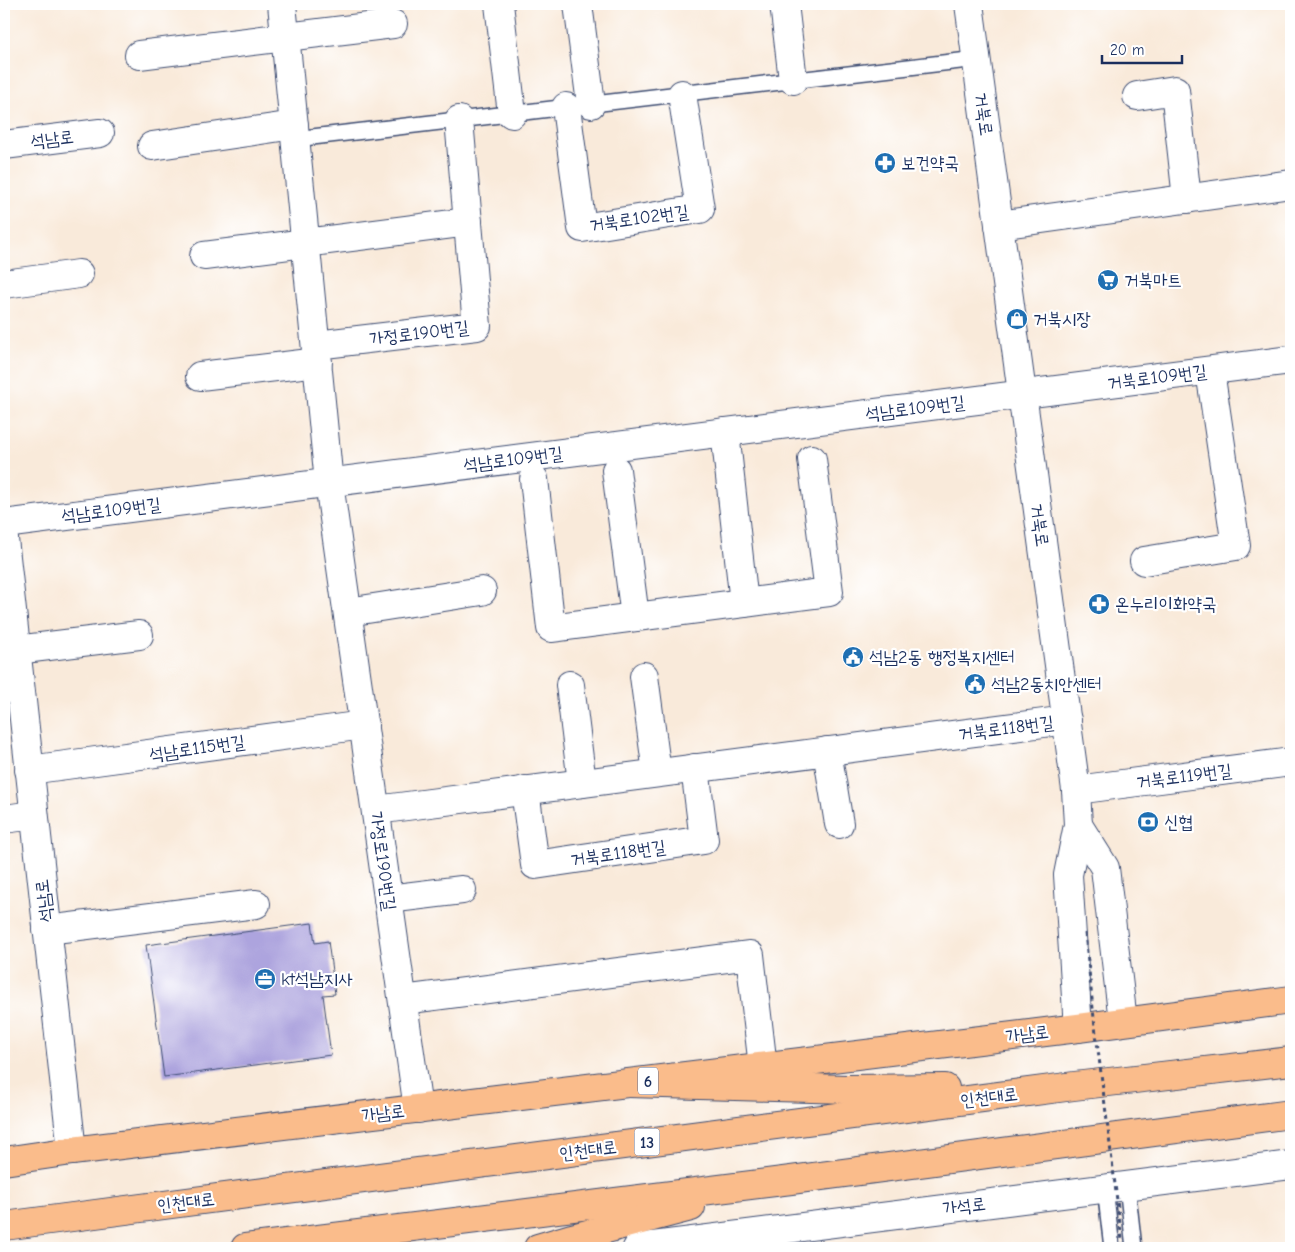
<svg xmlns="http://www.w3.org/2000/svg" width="1295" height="1252" viewBox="0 0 1295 1252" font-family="'Comic Neue','Poor Story',sans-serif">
<rect width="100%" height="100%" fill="#fff"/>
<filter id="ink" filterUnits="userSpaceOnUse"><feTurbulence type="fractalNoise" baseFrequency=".02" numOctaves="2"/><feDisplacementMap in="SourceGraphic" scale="10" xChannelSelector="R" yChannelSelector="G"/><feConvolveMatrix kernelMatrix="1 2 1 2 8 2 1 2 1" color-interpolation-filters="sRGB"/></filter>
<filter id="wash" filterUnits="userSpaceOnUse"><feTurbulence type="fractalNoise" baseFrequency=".0096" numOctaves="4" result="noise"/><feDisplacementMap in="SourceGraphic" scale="20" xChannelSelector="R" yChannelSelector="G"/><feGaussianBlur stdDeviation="1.12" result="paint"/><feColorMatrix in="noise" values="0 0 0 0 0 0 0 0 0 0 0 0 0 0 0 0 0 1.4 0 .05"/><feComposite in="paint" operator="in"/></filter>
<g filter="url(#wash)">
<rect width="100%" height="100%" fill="#f9eada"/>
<g id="blocks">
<path fill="#ada4de" d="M312,923L315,943L328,941L335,994L323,995L331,1055L164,1077L146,945Z"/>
</g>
</g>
<g filter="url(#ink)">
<use href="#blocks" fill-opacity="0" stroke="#3c4b71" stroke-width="1"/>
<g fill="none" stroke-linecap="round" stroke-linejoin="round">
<g stroke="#3c4b71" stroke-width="18">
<g id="service">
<path d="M295,139L977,59"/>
<path d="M1127,1185L1134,1248"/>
<path d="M1105,1188L1112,1248"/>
</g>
</g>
<g stroke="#3c4b71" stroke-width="30">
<g id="minor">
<path d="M282,4L329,483L418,1109"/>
<path d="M499,4L512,114"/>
<path d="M578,4L591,104"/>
<path d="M784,4L793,80"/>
<path d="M139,55L393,24"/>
<path d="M1137,96L1175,90L1187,199"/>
<path d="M566,107L582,228L700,209L682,94"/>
<path d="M4,145L100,133"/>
<path d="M152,146L294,125"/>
<path d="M999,225L1291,184"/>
<path d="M204,256L468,222"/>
<path d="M4,284L79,274"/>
<path d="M316,345L477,326L459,120"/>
<path d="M200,376L318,362"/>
<path d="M725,432L744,603L829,592L812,459"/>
<path d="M616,470L635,617"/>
<path d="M534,479L551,628L744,603"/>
<path d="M4,524L1291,360"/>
<path d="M1144,561L1236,546L1210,371"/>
<path d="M348,612L482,591"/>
<path d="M16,650L139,635"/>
<path d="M644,676L657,773"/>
<path d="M570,685L582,783"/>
<path d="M827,751L839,824"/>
<path d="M29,770L364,725"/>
<path d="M525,790L535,865L704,840L695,768"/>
<path d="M1076,790L1291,762"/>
<path d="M376,810L1067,720"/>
<path d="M4,819L34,815"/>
<path d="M1078,825L1105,868L1123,1021"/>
<path d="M388,899L462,890"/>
<path d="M47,930L256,904"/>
<path d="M403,1000L750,955L763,1067"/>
<path d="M1078,1028L1068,875L1078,825"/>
<path d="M637,1248L1291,1165"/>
</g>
</g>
<g stroke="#3c4b71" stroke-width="30">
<g id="tertiary">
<path d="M969,4L1076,790L1078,825"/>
<path d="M4,539L72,1151"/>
</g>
</g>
<g stroke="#3c4b71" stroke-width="30">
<path id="primary" d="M4,1161L72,1151L1078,1028L1291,1000"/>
</g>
<g stroke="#3c4b71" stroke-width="30">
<g id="trunk">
<path d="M628,1083L848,1089L945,1088"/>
<path d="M4,1226L1074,1086L1291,1061"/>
<path d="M245,1248L791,1180L1291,1114"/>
<path d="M538,1248L572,1238L691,1207"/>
</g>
</g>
<use href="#service" stroke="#fff" stroke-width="15"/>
<use href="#minor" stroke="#fff" stroke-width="28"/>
<use href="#tertiary" stroke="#fff" stroke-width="28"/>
<use href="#primary" stroke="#fabc8b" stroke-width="28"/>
<use href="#trunk" stroke="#fabc8b" stroke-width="28"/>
<path stroke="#3c4b71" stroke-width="3" stroke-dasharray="4 4" stroke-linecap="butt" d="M1085,933L1094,1018L1123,1248"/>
</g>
</g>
<defs>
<g id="pharmacy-disc" transform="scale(1.125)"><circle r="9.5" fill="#1f6fb2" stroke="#fff"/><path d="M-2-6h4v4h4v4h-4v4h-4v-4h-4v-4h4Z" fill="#fff"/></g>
<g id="supermarket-disc" transform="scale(1.125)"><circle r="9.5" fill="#1f6fb2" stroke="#fff"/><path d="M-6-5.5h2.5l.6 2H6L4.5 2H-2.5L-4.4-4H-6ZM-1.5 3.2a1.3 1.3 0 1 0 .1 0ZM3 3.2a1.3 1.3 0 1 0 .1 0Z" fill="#fff"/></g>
<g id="shop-disc" transform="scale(1.125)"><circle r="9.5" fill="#1f6fb2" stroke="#fff"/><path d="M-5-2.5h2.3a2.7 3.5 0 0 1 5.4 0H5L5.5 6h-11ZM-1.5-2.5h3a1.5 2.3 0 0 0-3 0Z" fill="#fff"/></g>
<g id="civic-disc" transform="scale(1.125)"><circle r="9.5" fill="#1f6fb2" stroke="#fff"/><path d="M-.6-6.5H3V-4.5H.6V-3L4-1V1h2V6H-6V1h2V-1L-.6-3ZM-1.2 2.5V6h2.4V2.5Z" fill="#fff"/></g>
<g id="bank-disc" transform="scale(1.125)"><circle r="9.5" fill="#1f6fb2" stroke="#fff"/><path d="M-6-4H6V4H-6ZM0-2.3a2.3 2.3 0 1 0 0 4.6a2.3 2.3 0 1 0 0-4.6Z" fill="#fff"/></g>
<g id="office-disc" transform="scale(1.125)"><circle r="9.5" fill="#1f6fb2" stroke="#fff"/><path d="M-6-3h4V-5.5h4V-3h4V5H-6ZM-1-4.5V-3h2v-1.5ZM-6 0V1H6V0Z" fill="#fff"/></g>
</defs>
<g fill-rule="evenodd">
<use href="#pharmacy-disc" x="885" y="163"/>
<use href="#supermarket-disc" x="1108" y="280"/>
<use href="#shop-disc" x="1017" y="319"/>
<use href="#pharmacy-disc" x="1099" y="604"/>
<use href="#civic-disc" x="853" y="657"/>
<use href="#civic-disc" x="975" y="684"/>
<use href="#bank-disc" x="1148" y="822"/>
<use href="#office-disc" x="265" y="979"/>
</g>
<g text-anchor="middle" stroke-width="4.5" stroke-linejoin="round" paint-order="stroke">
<g fill="#fff" stroke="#5f6d8e" stroke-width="1">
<rect x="638" y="1067.5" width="20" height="27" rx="4"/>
<rect x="634.5" y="1128.5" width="25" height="27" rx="4"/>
</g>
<g font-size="16" font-weight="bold" fill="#1b2f5e">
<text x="648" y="1087">6</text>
<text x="647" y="1148">13</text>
</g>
<g font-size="18" fill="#1b2f5e" stroke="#fff">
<text transform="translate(984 114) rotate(82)" y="6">거북로</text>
<text transform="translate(52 139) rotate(-7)" y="6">석남로</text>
<text transform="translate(639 218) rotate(-8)" y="6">거북로102번길</text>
<text transform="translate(419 333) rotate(-7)" y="6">가정로190번길</text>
<text transform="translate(1157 377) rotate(-7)" y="6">거북로109번길</text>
<text transform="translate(915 408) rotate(-7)" y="6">석남로109번길</text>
<text transform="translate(513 459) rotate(-7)" y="6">석남로109번길</text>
<text transform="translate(111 510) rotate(-7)" y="6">석남로109번길</text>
<text transform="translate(1040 525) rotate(82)" y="6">거북로</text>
<text transform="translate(1006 728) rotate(-7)" y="6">거북로118번길</text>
<text transform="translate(197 748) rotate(-8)" y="6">석남로115번길</text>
<text transform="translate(1184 776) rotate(-7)" y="6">거북로119번길</text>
<text transform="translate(618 853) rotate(-8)" y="6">거북로118번길</text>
<text transform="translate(383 861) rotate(82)" y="6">가정로190번길</text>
<text transform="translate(44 901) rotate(-97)" y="6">석남로</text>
<text transform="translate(1027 1034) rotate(-7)" y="6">가남로</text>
<text transform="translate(989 1097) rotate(-7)" y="6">인천대로</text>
<text transform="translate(383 1113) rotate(-7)" y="6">가남로</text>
<text transform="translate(588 1150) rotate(-7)" y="6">인천대로</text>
<text transform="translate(186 1202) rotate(-7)" y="6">인천대로</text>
<text transform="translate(964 1206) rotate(-7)" y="6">가석로</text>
</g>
<g font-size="18" fill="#1b2f5e" stroke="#fff" text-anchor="start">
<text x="901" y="169">보건약국</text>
<text x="1124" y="286">거북마트</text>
<text x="1033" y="325">거북시장</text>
<text x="1115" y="610">온누리이화약국</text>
<text x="869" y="663">석남2동 행정복지센터</text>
<text x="991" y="690">석남2동치안센터</text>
<text x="1164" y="828">신협</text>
<text x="281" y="985">kt석남지사</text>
</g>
</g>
<rect width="1295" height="1252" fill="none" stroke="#fff" stroke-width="20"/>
<path d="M1102 55v8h80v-8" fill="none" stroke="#1b2f5e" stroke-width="2.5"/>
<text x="1110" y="55" font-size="15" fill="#1b2f5e" stroke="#ffffff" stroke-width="4" paint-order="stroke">20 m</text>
</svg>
